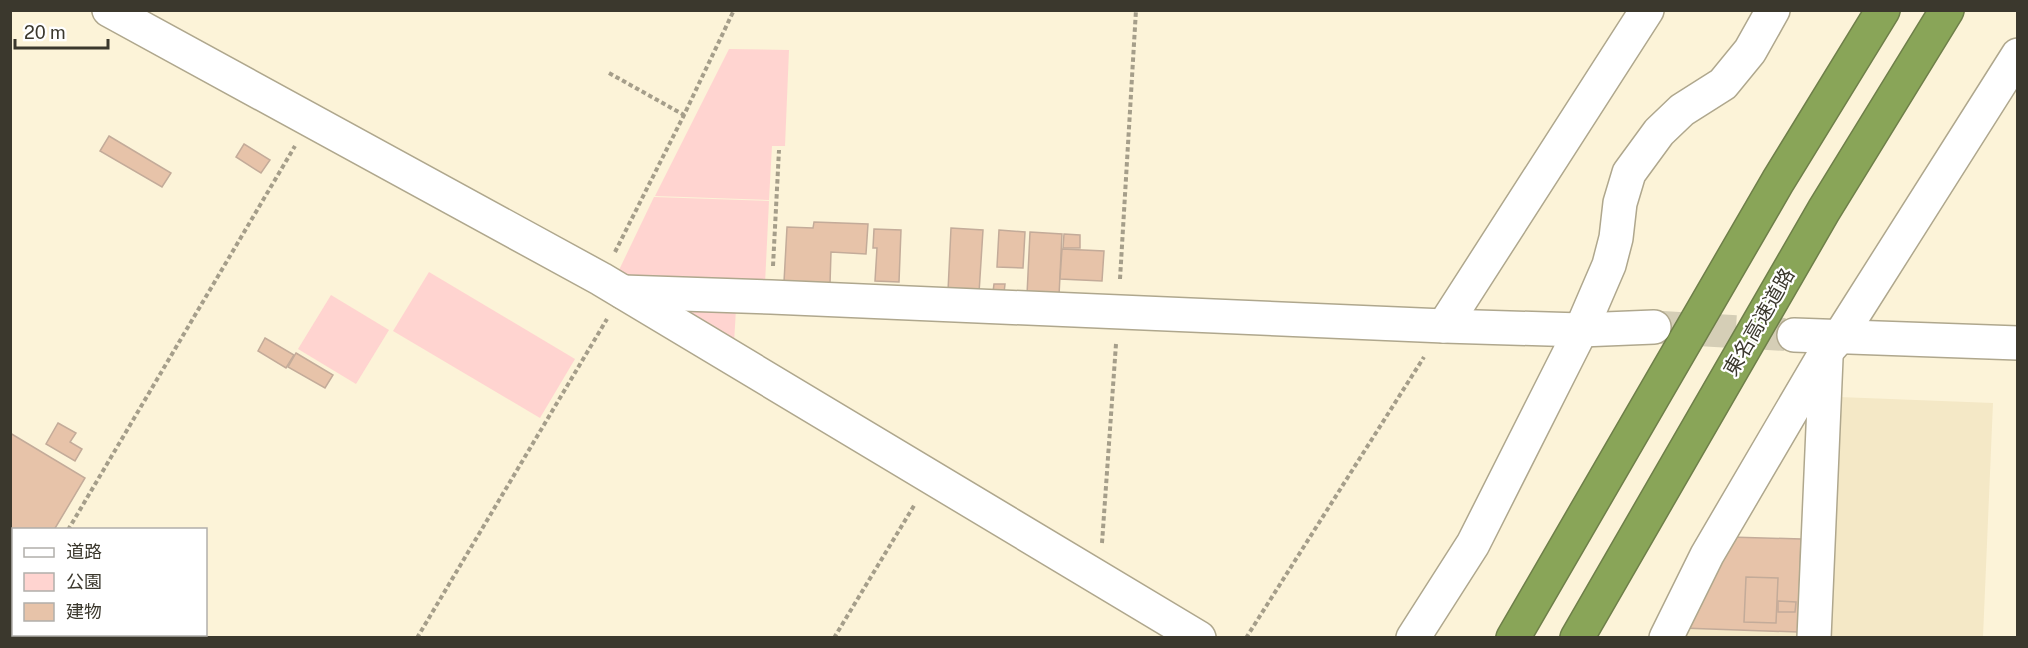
<svg xmlns="http://www.w3.org/2000/svg" width="2028" height="648" viewBox="0 0 2028 648" font-family="'Public Sans','Noto Sans JP',sans-serif">
<rect width="100%" height="100%" fill="#fcf3d8"/>
<g fill="#f4e8c6">
<path d="M1839,397L1993,403L1983,637L1828,638Z"/>
<path d="M1683,628L1798,632V638H1678Z"/>
</g>
<g fill="#ffd4d0">
<path d="M729,49L789,50L785,146H772L769,200L655,196Z"/>
<path d="M654,197L769,201L765,284L620,278L619,270Z"/>
<path d="M429,272L575,359L540,418L393,331Z"/>
<path d="M331,295L389,330L356,384L298,349Z"/>
<path d="M668,304L736,309L734,343Z"/>
</g>
<g fill="#e7c3a9" stroke="#c3ab99" stroke-width="1.5">
<path d="M109,136L171,173L162,187L100,151Z"/>
<path d="M244,144L270,160L261,173L236,157Z"/>
<path d="M814,222L868,224L866,254L831,252L830,284L784,282L787,227L813,228Z"/>
<path d="M951,228L983,230L979,293L948,291Z"/>
<path d="M874,229L901,230L899,282L875,281L877,248H873Z"/>
<path d="M999,230L1025,232L1023,268L997,267Z"/>
<path d="M1030,232L1062,234L1059,296L1027,295Z"/>
<path d="M1064,234L1080,235V248H1063Z"/>
<path d="M1062,249L1104,251L1102,281L1060,279Z"/>
<path d="M994,284H1005L1004,293L993,292Z"/>
<path d="M265,338L294,355L286,368L258,351Z"/>
<path d="M296,353L333,375L325,388L288,367Z"/>
<path d="M58,423L76,433L70,442L82,449L75,461L46,444Z"/>
<path d="M10,433L85,478L54,530H14V577L10,575Z"/>
<path d="M1730,537L1801,539L1798,632L1682,628Z"/>
<path d="M1746,577L1778,578L1776,623L1744,622Z"/>
<path d="M1778,601L1796,602L1795,612H1778Z"/>
</g>
<g fill="none" stroke-linecap="round" stroke-linejoin="round">
<path stroke="#d5ceb6" stroke-width="33" stroke-dasharray="33 16" stroke-linecap="butt" d="M1654,327L1794,335"/>
<g stroke="#afa78d" stroke-width="36">
<g id="street">
<path d="M623,292L771,297L1444,326L1581,330L1654,327"/>
<path d="M1444,326L1647,10"/>
<path d="M1794,335L2018,343"/>
<path d="M1413,638L1473,544L1581,330L1609,265L1616,238L1620,203L1629,173L1659,132L1682,110L1723,84L1750,51L1773,10"/>
<path d="M1666,638L1707,555L1826,352L1840,336L2018,55"/>
<path d="M1814,638L1826,358"/>
</g>
</g>
<g stroke="#afa78d" stroke-width="36">
<path id="secondary" d="M109,10L601,279L1199,638"/>
</g>
<g stroke="#6e7f49" stroke-width="36">
<g id="highway">
<path d="M1513,638L1778,181L1883,10"/>
<path d="M1577,638L1824,210L1947,10"/>
</g>
</g>
<g stroke="#a59e8a" stroke-width="4" stroke-dasharray="4.5 3" stroke-linecap="butt">
<path d="M609,73L684,115"/>
<path d="M615,252L684,115L734,10"/>
<path d="M773,266L779,150"/>
<path d="M1120,279L1136,10"/>
<path d="M68,530L295,146"/>
<path d="M1102,543L1116,344"/>
<path d="M10,626L14,621"/>
<path d="M417,638L607,319"/>
<path d="M834,638L915,504"/>
<path d="M1246,638L1424,357"/>
</g>
<use href="#street" stroke="#fff" stroke-width="33"/>
<use href="#secondary" stroke="#fff" stroke-width="33"/>
<use href="#highway" stroke="#89a558" stroke-width="33"/>
</g>
<g text-anchor="middle" stroke-width="4.5" stroke-linejoin="round" paint-order="stroke">
<g font-size="20" fill="#3b382d" stroke="#fff">
<text transform="translate(1759 322) rotate(-60)" y="7">東名高速道路</text>
</g>
</g>
<rect width="2028" height="648" fill="none" stroke="#3b382d" stroke-width="24"/>
<rect x="12" y="528" width="195" height="108" fill="#ffffff" stroke="#b1afab" stroke-width="1.5"/>
<rect x="24" y="548" width="30" height="9" fill="#ffffff" stroke="#b1afab" stroke-width="1.5"/>
<text x="66" y="558" font-size="18" fill="#3b382d">道路</text>
<rect x="24" y="573" width="30" height="18" fill="#ffd4d0" stroke="#b1afab" stroke-width="1.5"/>
<text x="66" y="588" font-size="18" fill="#3b382d">公園</text>
<rect x="24" y="603" width="30" height="18" fill="#e7c3a9" stroke="#b1afab" stroke-width="1.5"/>
<text x="66" y="618" font-size="18" fill="#3b382d">建物</text>
<path d="M15 39v9h93v-9" fill="none" stroke="#3b382d" stroke-width="3"/>
<text x="24" y="39" font-size="18" fill="#3b382d" stroke="#ffffff" stroke-width="4.5" paint-order="stroke">20 m</text>
</svg>
